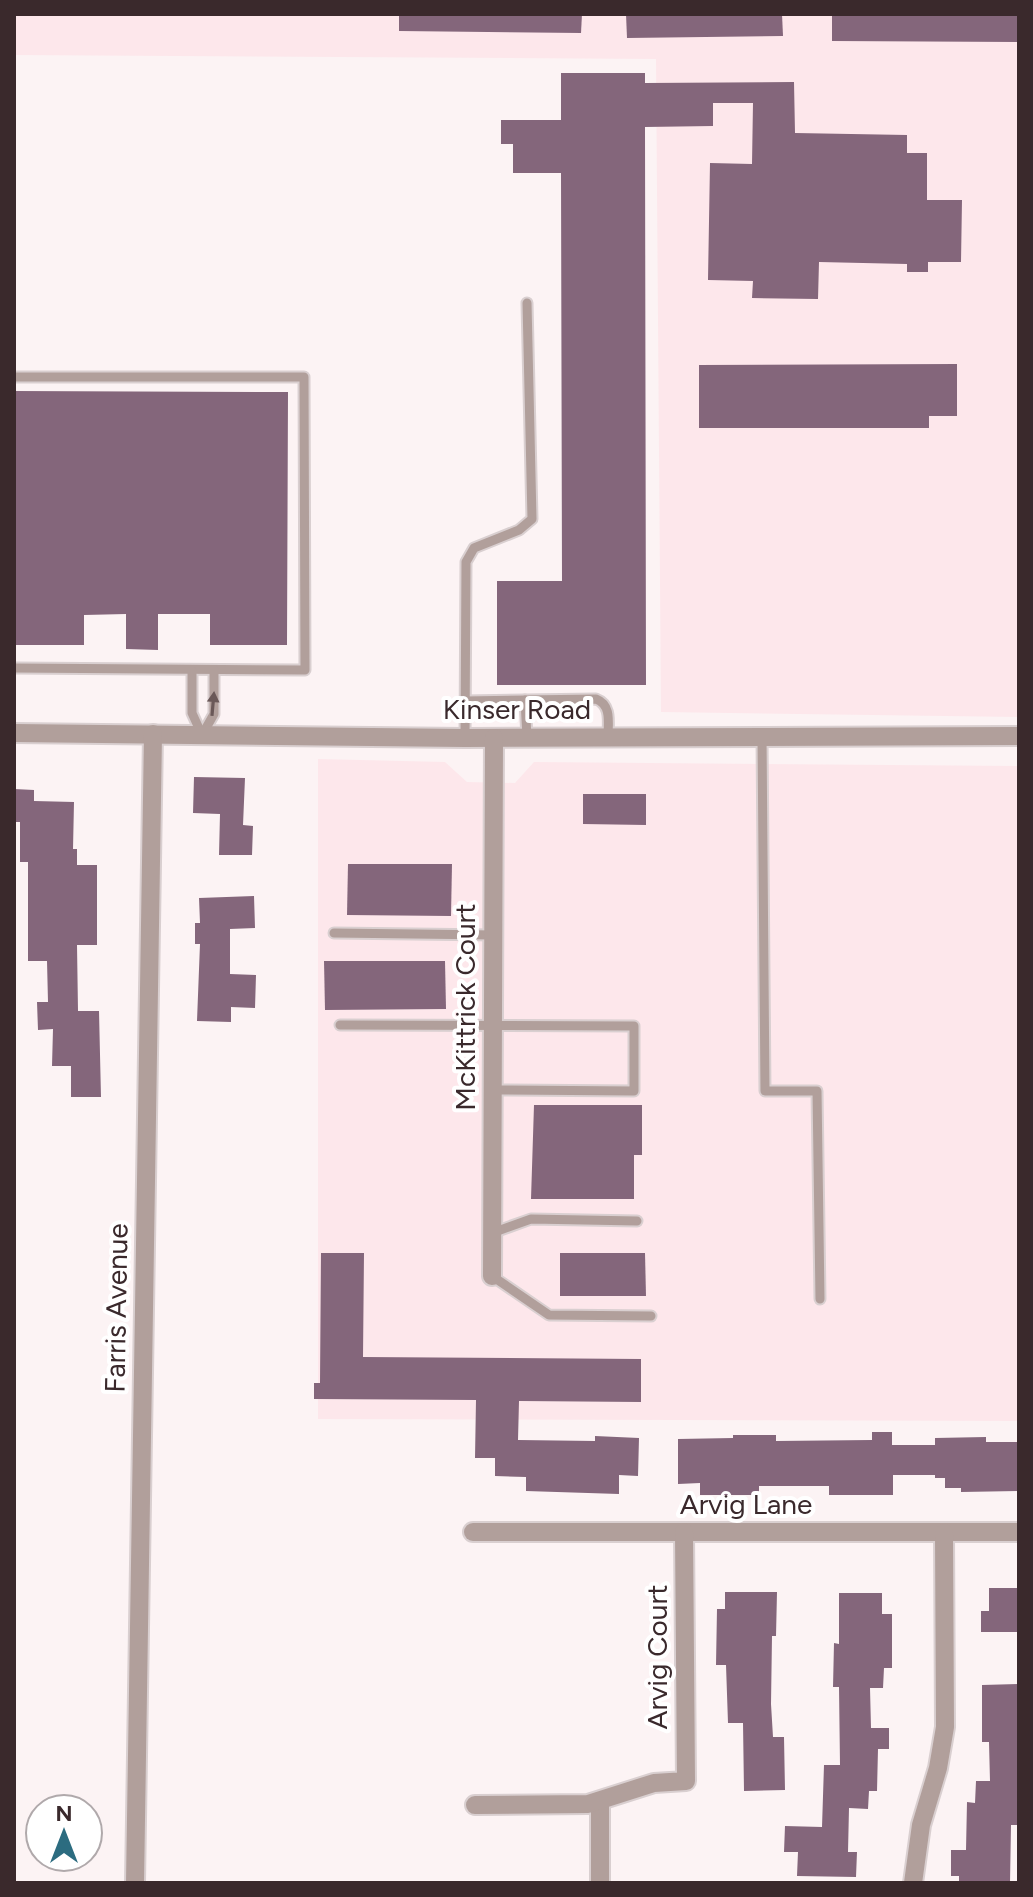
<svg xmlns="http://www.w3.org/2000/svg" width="1033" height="1897" viewBox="0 0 1033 1897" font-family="Figtree,sans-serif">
<rect width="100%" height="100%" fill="#fcf3f4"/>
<g fill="#fde7eb">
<path d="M14,14H1019V717L661,712L656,59L14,55Z"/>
<path d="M318,759L445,762L467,782L515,783L534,762L1019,766V1421L318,1419Z"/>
</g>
<g fill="#84667b">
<path d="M399,14H582L581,33L399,31Z"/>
<path d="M626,14H782L783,36L627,38Z"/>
<path d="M832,14H1019V42L832,41Z"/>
<path d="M561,73H645V83L794,82L795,133L907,135V153H927V200H962L961,262H928V272H907V264L819,262L818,299L752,298L753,281L708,280L710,163L752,164L753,103H713V126L645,127L646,685H497V581H562L561,173H513V144H501V120H561Z"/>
<path d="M957,364V416H929V428H699V365Z"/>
<path d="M14,391L288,392L287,645H210V614H158V650L126,649V614L84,615V645H14Z"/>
<path d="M194,777L245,778L243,825L253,826L252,855H219L220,814L193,813Z"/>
<path d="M14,789L34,790V801L74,802L73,849H77V865H97V945H77L78,1011H99L101,1097H71V1066H52L53,1029L38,1030L37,1002H48L47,961H28V862H20V822H14Z"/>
<path d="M583,794H646V825L583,824Z"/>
<path d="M348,864H452L451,916L347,915Z"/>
<path d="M254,896L255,928L230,929V974L256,975L255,1008L231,1007V1022L197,1021L200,944H195V923H200L199,898Z"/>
<path d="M324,961H445L446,1009L325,1010Z"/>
<path d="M534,1105H642V1155H634V1199H531Z"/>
<path d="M321,1253H364L363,1357L641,1359V1402L519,1401L518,1440L595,1441V1436L639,1438L638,1476L619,1475V1494L526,1491V1477L495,1476V1458H475L476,1400L314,1399V1383H320Z"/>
<path d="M560,1253H645L646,1296H560Z"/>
<path d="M872,1432H892V1445H935V1438L986,1437V1442H1019V1491L961,1492V1488H945V1478H935V1475H893V1495H829V1486H759V1495H700V1483L678,1484V1439L733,1438V1435H776V1441L872,1440Z"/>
<path d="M989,1588H1019V1632H981V1611H989Z"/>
<path d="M725,1592H777L776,1636H772L771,1704L773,1737H784L785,1790L744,1791L743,1723H728L726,1665H716L717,1609H725Z"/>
<path d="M839,1593H882V1614H892V1668H884L883,1688H870L871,1728H889V1749H878L877,1791H869L868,1809L849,1808L848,1852H857L856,1877L797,1876L798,1852H784L785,1826L822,1827L824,1765H840L839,1687H833L834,1643L839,1644Z"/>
<path d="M1019,1684V1825H1011L1010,1883H959V1876H951V1850H966L967,1802L975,1803L976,1781H990L989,1742H982V1685Z"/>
</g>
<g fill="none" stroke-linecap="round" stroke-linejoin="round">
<g stroke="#d9cfd0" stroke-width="13">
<g id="lane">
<path d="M14,377H304L305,670L14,668"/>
<path d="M192,671V713L202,735"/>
<path d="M465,701L525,700"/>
<path d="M202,735L214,714V670"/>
<path d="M762,737L765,1091H817L820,1299"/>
<path d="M465,738L466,562L474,548L519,530L532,519L527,303"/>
<path d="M527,738L525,700L596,699C612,705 608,723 608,737"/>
<path d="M334,933L494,935"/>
<path d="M340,1025L634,1026V1091L493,1090"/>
<path d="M492,1233L531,1219L637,1221"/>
<path d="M492,1276L549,1315L651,1316"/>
</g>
</g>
<g stroke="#d9cfd0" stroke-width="22">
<g id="street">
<path d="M14,733L465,738L1019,736"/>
<path d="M492,1276L494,738"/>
<path d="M473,1532H1019"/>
<path d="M600,1802V1883"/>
<path d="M475,1805L588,1804L654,1783L686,1781L684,1532"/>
<path d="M135,1883L153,734"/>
<path d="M913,1883L921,1825L938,1768L945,1727L944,1533"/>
</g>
</g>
<use href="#lane" stroke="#b19f9b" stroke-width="9"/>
<use href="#street" stroke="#b19f9b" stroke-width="18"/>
</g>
<defs><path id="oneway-solid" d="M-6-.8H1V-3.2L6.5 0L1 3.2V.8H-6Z" transform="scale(2)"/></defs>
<use fill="#6a5858" href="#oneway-solid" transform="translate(213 704) rotate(-85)"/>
<g text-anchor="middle" stroke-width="8" stroke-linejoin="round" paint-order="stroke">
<g font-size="28" fill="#3a292c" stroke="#fff">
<text x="517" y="719">Kinser Road</text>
<text transform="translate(465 1007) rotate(-90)" y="10">McKittrick Court</text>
<text transform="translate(116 1308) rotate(-89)" y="10">Farris Avenue</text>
<text x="746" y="1514">Arvig Lane</text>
<text transform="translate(657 1657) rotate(-90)" y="10">Arvig Court</text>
</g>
</g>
<rect width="1033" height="1897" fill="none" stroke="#3a292c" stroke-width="32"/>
<g transform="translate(64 1833)"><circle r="38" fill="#ffffff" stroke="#b0a9ab" stroke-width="2"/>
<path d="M0-6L14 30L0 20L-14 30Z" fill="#2c6c80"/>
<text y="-12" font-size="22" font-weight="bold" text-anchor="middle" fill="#3a292c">N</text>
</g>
</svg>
